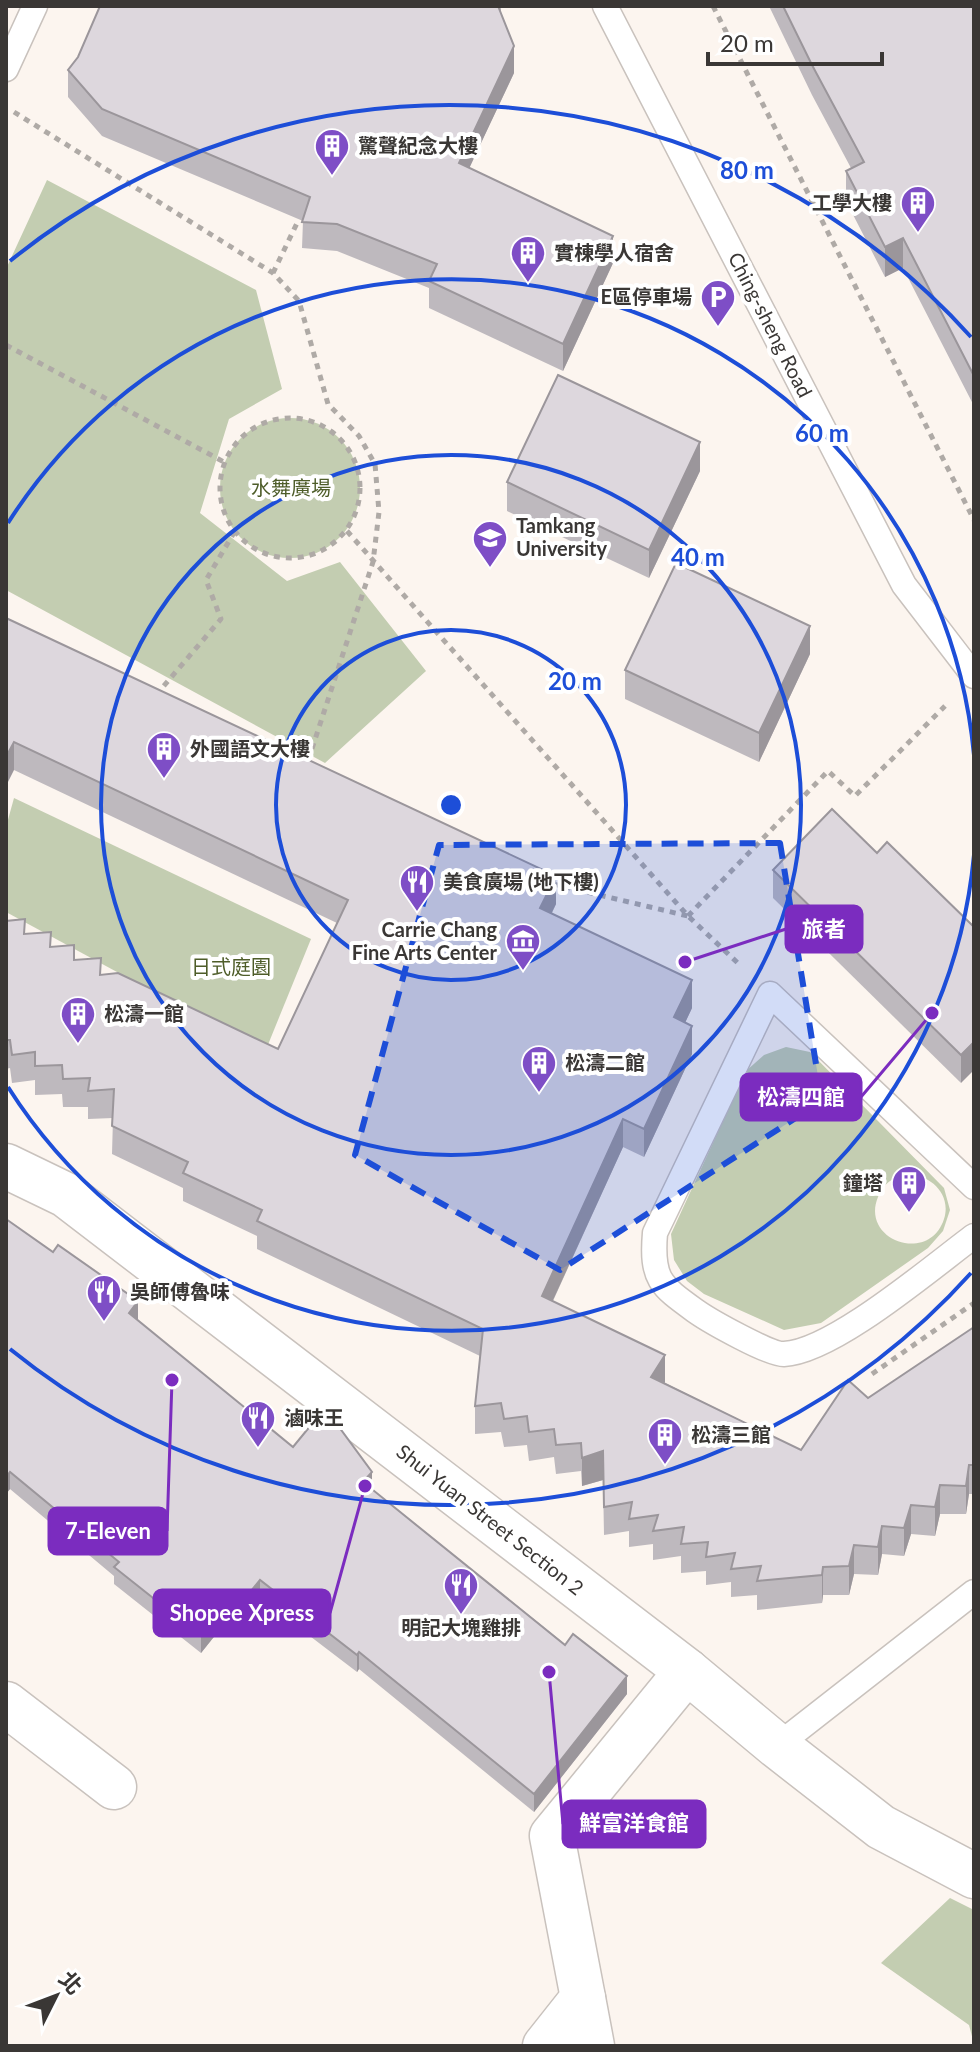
<svg xmlns="http://www.w3.org/2000/svg" width="980" height="2052" viewBox="0 0 980 2052" font-family="Lato,'Noto Sans TC',sans-serif">
<rect width="100%" height="100%" fill="#fcf5ef"/>
<g fill="#c3cdb1" fill-rule="evenodd">
<path d="M47,180L256,290L282,389L229,419L200,513L287,581L340,562L426,671L325,763L6,590V269Z"/>
<circle cx="290" cy="488" r="70"/>
<path d="M14,798L311,939L265,1052L6,912V827Z"/>
<path d="M786,1047L810,1052L944,1188L950,1210L943,1231L928,1248L821,1323L784,1330L704,1294L687,1281L674,1260L671,1234L746,1071L764,1055ZM906,1174C930,1174 952,1194 944,1219C929,1265 860,1240 878,1197C883,1184 893,1177 906,1174Z"/>
<path d="M950,1898L974,1910V2044L969,2025L881,1963Z"/>
</g>
<g fill="none" stroke-linecap="round" stroke-linejoin="round">
<g stroke="#c9c2bd" stroke-width="27">
<g id="service">
<path d="M605,6L904,585L974,676"/>
<path d="M6,69L35,6"/>
<path d="M974,1187L770,994L655,1233C651,1280 661,1286 697,1312C710,1321 770,1355 784,1354C833,1352 932,1267 974,1236"/>
<path d="M777,1746L974,1592"/>
</g>
</g>
<g stroke="#c9c2bd" stroke-width="47">
<g id="minor">
<path d="M6,1166L66,1195L687,1671L777,1746L881,1827L974,1876"/>
<path d="M6,1704L114,1787"/>
<path d="M583,1998L592,2046"/>
<path d="M545,2046L583,1998L552,1836L687,1671"/>
</g>
</g>
<g stroke="#afaaa6" stroke-width="5" stroke-dasharray="6 6" stroke-linecap="butt">
<path d="M713,6L974,520"/>
<path d="M14,112L273,273L299,301L328,404L359,436L375,464L379,512L373,562L307,764"/>
<path d="M273,273L299,219"/>
<path d="M6,345L224,462"/>
<circle cx="290" cy="488" r="70"/>
<path d="M347,531L688,916L741,966"/>
<path d="M156,695L221,619L206,580L235,531"/>
<path d="M553,884L688,916"/>
<path d="M688,916L828,771L855,796L945,706"/>
<path d="M872,1374L974,1303"/>
</g>
<use href="#service" stroke="#fff" stroke-width="24"/>
<use href="#minor" stroke="#fff" stroke-width="44"/>
</g>
<g fill="#beb9be">
<path d="M501,6V13L514,73L469,168L613,263L563,371L429,308V288L337,251L302,248L303,221L102,136L68,97V70L78,57Z"/>
<path d="M769,6H974V406L903,268L885,277L846,201V171L851,168L812,95Z"/>
<path d="M700,471L649,578L507,511V482Z"/>
<path d="M6,618L556,904L552,913L692,1008L685,1023L692,1054L644,1157L623,1147L553,1301L665,1383L801,1450L868,1398L974,1327V1494H969L966,1514H940L935,1536L911,1534L904,1556L882,1554L878,1575L854,1574L849,1595H823L822,1603L757,1610V1595L731,1597V1582L706,1585V1571L681,1573V1556L653,1560V1544L629,1547V1531L604,1535L603,1480L582,1486L581,1471L556,1474L554,1457L529,1461L527,1445L504,1447L501,1432L475,1434V1406L480,1356L257,1249V1236L183,1201V1188L112,1154L113,1118L88,1119V1107H63L62,1094L35,1095V1080L12,1083L10,1068L6,1069V921L25,934L101,974L278,1049L337,923L14,770Z"/>
<path d="M810,654L759,762L625,699V670Z"/>
<path d="M877,853L974,927L961,1083L773,898V870Z"/>
<path d="M6,1219L138,1319L137,1320L293,1447L372,1489L627,1694L534,1812L359,1669L357,1672L260,1598L237,1625L229,1618L201,1653L114,1584V1576L10,1489L6,1494Z"/>
</g>
<g fill="#9b969b">
<path d="M514,46V73L459,190V163Z"/>
<path d="M613,236V263L563,371V344Z"/>
<path d="M903,238V268L885,277V247Z"/>
<path d="M700,442V471L649,578V550Z"/>
<path d="M810,626V654L759,762V733Z"/>
<path d="M14,742V770L6,786V757Z"/>
<path d="M556,876V904L540,936V908Z"/>
<path d="M692,980V1008L674,1046V1017Z"/>
<path d="M692,1026V1054L644,1157V1129Z"/>
<path d="M974,1042V1070L961,1083V1055Z"/>
<path d="M623,1119V1147L542,1324V1296Z"/>
<path d="M138,1301V1319L129,1331V1313Z"/>
<path d="M665,1355V1383L651,1377Z"/>
<path d="M603,1451V1480L582,1486V1458Z"/>
<path d="M969,1465V1494L966,1514V1486Z"/>
<path d="M10,1472V1489L6,1494V1477Z"/>
<path d="M372,1472V1490L363,1482Z"/>
<path d="M940,1485V1514L935,1536V1507Z"/>
<path d="M911,1505V1534L904,1556V1528Z"/>
<path d="M882,1526V1554L878,1575V1547Z"/>
<path d="M854,1545V1574L849,1595V1566Z"/>
<path d="M823,1567V1595L822,1603V1575Z"/>
<path d="M260,1580V1598L237,1625V1608Z"/>
<path d="M229,1601V1618L201,1653V1636Z"/>
<path d="M359,1652V1669L357,1672V1655Z"/>
<path d="M627,1676V1694L534,1812V1794Z"/>
</g>
<g fill="#ddd7dd" stroke="#9b969b" stroke-width="2">
<path d="M100,6H498L514,46L459,163L613,236L563,344L429,281L437,264L337,224L302,222L310,197L102,109L68,70L78,57Z"/>
<path d="M783,6H974V376L903,238L885,247L846,171L864,162L812,65Z"/>
<path d="M558,375L700,442L649,550L507,482Z"/>
<path d="M676,563L810,626L759,733L625,670Z"/>
<path d="M6,618L556,876L540,908L692,980L674,1017L692,1026L644,1129L623,1119L542,1296L665,1355L651,1377L801,1450L848,1380L868,1398L974,1327V1465H969L966,1486L940,1485L935,1507L911,1505L904,1528L882,1526L878,1547L854,1545L849,1566L823,1567L822,1575L757,1581L761,1566L731,1569L735,1553L706,1557L708,1542L681,1544L684,1527L653,1531L658,1515L629,1519L632,1502L604,1507L603,1451L582,1458L581,1443L556,1445L554,1429L529,1432L527,1416L504,1419L501,1403L475,1406L483,1329L257,1221L262,1210L183,1173L188,1162L112,1126L114,1089L88,1091L90,1078L63,1079L62,1065L35,1066V1052L12,1055L10,1040H6V921L25,919L24,934L51,932L50,947L74,945V960L101,958L100,975L118,973L278,1049L348,900L14,742L6,757Z"/>
<path d="M832,809L877,853L887,842L974,927V1042L961,1055L773,870Z"/>
<path d="M6,1219L53,1252L58,1245L138,1301L129,1313L293,1447L325,1408L372,1472L363,1482L565,1645L573,1634L627,1676L534,1794L359,1652L357,1655L260,1580L237,1608L229,1601L201,1636L114,1567L119,1562L10,1472L6,1477Z"/>
</g>
<path fill="#1d4ed8" fill-opacity="0.2" stroke="#1d4ed8" stroke-width="6" stroke-dasharray="16 10" stroke-linejoin="round" d="M780,843L822,1101L560,1270L355,1155L439,845Z"/>
<g fill="none" stroke="#1d4ed8" stroke-width="4">
<circle cx="451" cy="805" r="175"/>
<circle cx="451" cy="805" r="350"/>
<path d="M974 855A525 525 0 0 1 8 1087M8 523A525 525 0 0 1 974 755"/>
<path d="M971 1273A700 700 0 0 1 10 1349M10 261A700 700 0 0 1 971 337"/>
</g>
<defs>
<g id="building-pin" transform="scale(1.8)"><path d="M0 17L-7.5 6A9.5 9.5 0 1 1 7.5 6Z" fill="#7e4ec6" stroke="#fff"/><path d="M-4-6H4V6H1V3H-1V6H-4ZM-2.5-4.3h1.7v1.8h-1.7ZM.8-4.3h1.7v1.8H.8ZM-2.5-1h1.7V.8h-1.7ZM.8-1h1.7V.8H.8Z" fill="#fff"/></g>
<g id="parking-pin" transform="scale(1.8)"><path d="M0 17L-7.5 6A9.5 9.5 0 1 1 7.5 6Z" fill="#7e4ec6" stroke="#fff"/><path d="M-3.5-5.5H1a3.5 3.5 0 0 1 0 7H-1V5.5H-3.5ZM-1-3.4V-.6H.8a1.4 1.4 0 0 0 0-2.8Z" fill="#fff"/></g>
<g id="university-pin" transform="scale(1.8)"><path d="M0 17L-7.5 6A9.5 9.5 0 1 1 7.5 6Z" fill="#7e4ec6" stroke="#fff"/><path d="M0-5L7-2L0 1L-7-2ZM-4 1L0 2.5L4 1V4Q0 6-4 4Z" fill="#fff"/></g>
<g id="restaurant-pin" transform="scale(1.8)"><path d="M0 17L-7.5 6A9.5 9.5 0 1 1 7.5 6Z" fill="#7e4ec6" stroke="#fff"/><path d="M-5-6h1v4h1v-4h1v4h1v-4h1v5L-1.5 .5V6h-2V.5L-5-1ZM5-6V6H3V1.5H1.5Q1.5-4 5-6Z" fill="#fff"/></g>
<g id="museum-pin" transform="scale(1.8)"><path d="M0 17L-7.5 6A9.5 9.5 0 1 1 7.5 6Z" fill="#7e4ec6" stroke="#fff"/><path d="M0-6L6-3V-2H-6V-3ZM-5-1h2V3h-2ZM-1-1h2V3h-2ZM3-1h2V3H3ZM-6 4H6V6H-6Z" fill="#fff"/></g>
</defs>
<g fill-rule="evenodd">
<use href="#building-pin" x="332" y="146"/>
<use href="#building-pin" x="918" y="203"/>
<use href="#building-pin" x="528" y="253"/>
<use href="#parking-pin" x="718" y="297"/>
<use href="#university-pin" x="490" y="538"/>
<use href="#building-pin" x="164" y="749"/>
<use href="#restaurant-pin" x="417" y="882"/>
<use href="#museum-pin" x="523" y="941"/>
<use href="#building-pin" x="78" y="1014"/>
<use href="#building-pin" x="539" y="1063"/>
<use href="#building-pin" x="909" y="1183"/>
<use href="#restaurant-pin" x="104" y="1292"/>
<use href="#restaurant-pin" x="258" y="1418"/>
<use href="#building-pin" x="665" y="1435"/>
<use href="#restaurant-pin" x="461" y="1585"/>
</g>
<g text-anchor="middle" stroke-width="8" stroke-linejoin="round" paint-order="stroke">
<g font-size="20" font-weight="bold" fill="#3a3735" stroke="#fff" text-anchor="start">
<text x="358" y="153">驚聲紀念大樓</text>
<text x="892" y="210" text-anchor="end">工學大樓</text>
<text x="554" y="260">實棟學人宿舍</text>
<text x="692" y="304" text-anchor="end">E區停車場</text>
<text x="516" y="533">Tamkang<tspan x="516" dy="23">University</tspan></text>
<text x="190" y="756">外國語文大樓</text>
<text x="443" y="889">美食廣場 (地下樓)</text>
<text x="497" y="937" text-anchor="end">Carrie Chang<tspan x="497" dy="23">Fine Arts Center</tspan></text>
<text x="104" y="1021">松濤一館</text>
<text x="565" y="1070">松濤二館</text>
<text x="883" y="1190" text-anchor="end">鐘塔</text>
<text x="130" y="1299">吳師傅魯味</text>
<text x="284" y="1425">滷味王</text>
<text x="691" y="1442">松濤三館</text>
<text x="461" y="1635" text-anchor="middle">明記大塊雞排</text>
</g>
<g font-size="20" fill="#3a3735" stroke="#fff">
<text transform="translate(770 325) rotate(63)" y="7">Ching-sheng Road</text>
<text transform="translate(490 1520) rotate(38)" y="7">Shui Yuan Street Section 2</text>
</g>
<g font-size="20" fill="#4e5d29" stroke="#fff">
<text x="291" y="495">水舞廣場</text>
<text x="231" y="974">日式庭園</text>
</g>
</g>
<circle cx="451" cy="805" r="12" fill="#1d4ed8" stroke="#fff" stroke-width="4"/>
<g font-size="24" text-anchor="middle" font-weight="bold" fill="#1d4ed8" stroke="#fff" stroke-width="8" stroke-linejoin="round" paint-order="stroke">
<text x="747" y="179">80 m</text>
<text x="822" y="442">60 m</text>
<text x="698" y="566">40 m</text>
<text x="575" y="690">20 m</text>
</g>
<path fill="none" stroke="#7b2cbf" stroke-width="3" d="M685 962L786 929M932 1013L861 1097M172 1380L167 1531M365 1486L330 1613M549 1672L563 1824"/>
<g fill="#7b2cbf" stroke="#fff" stroke-width="3">
<circle cx="685" cy="962" r="8"/>
<circle cx="932" cy="1013" r="8"/>
<circle cx="172" cy="1380" r="8"/>
<circle cx="365" cy="1486" r="8"/>
<circle cx="549" cy="1672" r="8"/>
</g>
<g fill="#7b2cbf" stroke="#7b2cbf" stroke-width="3">
<rect x="786" y="906" width="76" height="46" rx="8"/>
<rect x="741" y="1074" width="120" height="46" rx="8"/>
<rect x="49" y="1508" width="118" height="46" rx="8"/>
<rect x="154" y="1590" width="176" height="46" rx="8"/>
<rect x="563" y="1801" width="142" height="46" rx="8"/>
</g>
<g font-size="22" text-anchor="middle" font-weight="bold" fill="#fff">
<text x="824" y="937">旅者</text>
<text x="801" y="1105">松濤四館</text>
<text x="108" y="1539">7-Eleven</text>
<text x="242" y="1621">Shopee Xpress</text>
<text x="634" y="1831">鮮富洋食館</text>
</g>
<rect width="980" height="2052" fill="none" stroke="#3a3735" stroke-width="16"/>
<g transform="translate(56 1996) rotate(48)" stroke="#ffffff" stroke-width="6" paint-order="stroke">
<path d="M0-6L14 30L0 20L-14 30Z" fill="#3a3735"/>
<text y="-12" font-size="22" font-weight="bold" text-anchor="middle" fill="#3a3735">北</text>
</g>
<path d="M708 52v12h174v-12" fill="none" stroke="#3a3735" stroke-width="4"/>
<text x="720" y="52" font-size="24" fill="#3a3735" stroke="#ffffff" stroke-width="6" paint-order="stroke">20 m</text>
</svg>
